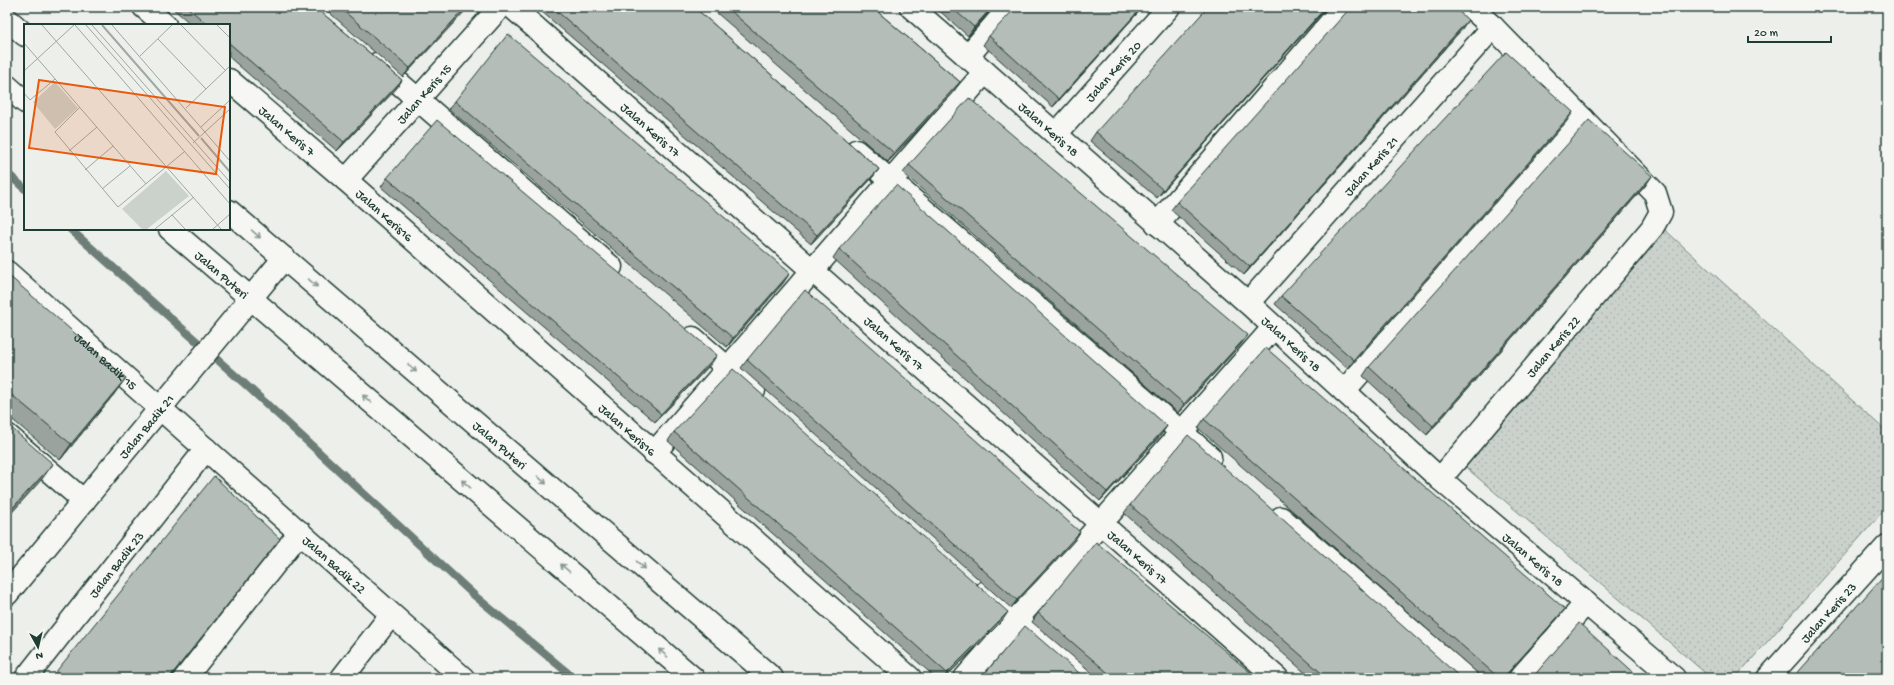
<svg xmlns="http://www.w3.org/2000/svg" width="1894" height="685" viewBox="0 0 1894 685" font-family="'Gochi Hand',sans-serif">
<defs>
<pattern id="park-dots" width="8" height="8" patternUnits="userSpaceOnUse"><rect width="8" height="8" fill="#cbd2cc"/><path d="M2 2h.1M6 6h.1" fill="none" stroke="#aeb5b0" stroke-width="1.8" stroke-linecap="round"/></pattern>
</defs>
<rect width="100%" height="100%" fill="#edefea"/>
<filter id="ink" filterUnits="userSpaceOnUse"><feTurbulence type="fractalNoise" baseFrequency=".025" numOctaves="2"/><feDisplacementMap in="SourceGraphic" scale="8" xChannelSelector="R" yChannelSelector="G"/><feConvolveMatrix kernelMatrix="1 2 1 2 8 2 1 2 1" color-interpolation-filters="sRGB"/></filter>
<g filter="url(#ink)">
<path fill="url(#park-dots)" stroke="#758880" d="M1663,228L1887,432V507L1735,678H1711L1462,464Z"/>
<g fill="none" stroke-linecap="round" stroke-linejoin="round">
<g stroke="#6c7e77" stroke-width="8">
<path d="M7,173L25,189"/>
<path d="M70,229L246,385L475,596L574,678"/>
</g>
<g stroke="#1f3d34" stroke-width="25">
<g id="minor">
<path d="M144,7L165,25"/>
<path id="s1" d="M512,7L1277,678"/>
<path id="s2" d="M911,7L1248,303L1440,479L1674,678"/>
<path d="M967,57L1010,7"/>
<path d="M377,64L611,267"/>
<path id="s3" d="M229,80L346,180L910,678"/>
<path id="s4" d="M1056,134L1169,7"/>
<path d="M856,151L1210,457"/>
<path id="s5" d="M346,180L500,7"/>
<path d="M1157,224L1344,7"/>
<path id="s6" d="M7,272L463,678"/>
<path id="s7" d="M1248,303L1493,27"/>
<path d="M693,338L754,391"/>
<path d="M1344,391L1583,119"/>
<path d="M7,435L84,501"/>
<path d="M654,453L985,72"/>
<path id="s8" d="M1440,479L1652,228L1661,212L1655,193L1493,27L1470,7"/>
<path d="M1281,518L1466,678"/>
<path d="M986,592L1084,678"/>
<path id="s9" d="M7,594L284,258"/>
<path id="s10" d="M26,678L206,449"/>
<path d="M185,678L300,532"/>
<path d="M342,678L391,615"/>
<path d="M965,678L1274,327"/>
<path d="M1520,678L1586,603"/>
<path id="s11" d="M1768,678L1887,546"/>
</g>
</g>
<g stroke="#1f3d34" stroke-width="25">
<g id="major">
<path d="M7,19L25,35"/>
<path d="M7,86L25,102"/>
<path id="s12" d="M229,211L772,678"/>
<path id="s13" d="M170,229L693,678"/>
</g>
</g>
<use href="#minor" stroke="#f6f6f2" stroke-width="22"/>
<use href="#major" stroke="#f6f6f2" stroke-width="22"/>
</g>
<g fill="#9ba39e" stroke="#1f3d34">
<path d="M171,7H315L402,80L396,89L337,151L229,57V25H192Z"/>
<path d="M323,7H468L403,77Z"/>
<path d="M544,7H694L879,169L872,178L811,244L541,11Z"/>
<path d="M710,7H872L960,82L954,91L888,162Z"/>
<path d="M935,7H993L968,36Z"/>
<path d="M1143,7L1053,107L983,45L989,36Z"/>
<path d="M1327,7L1157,198L1090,141L1096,132Z"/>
<path d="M1462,29L1244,275L1171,210L1177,202Z"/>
<path d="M455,101L784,282L727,347L449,109Z"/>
<path d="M1567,121L1348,369L1275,304L1281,296Z"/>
<path d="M909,165L1242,343L1178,413L903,173Z"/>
<path d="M387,178L711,364L655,422L381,187Z"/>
<path d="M1646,185L1427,435L1363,376L1369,367Z"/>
<path d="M839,249L1161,435L1100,501L833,258Z"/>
<path d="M7,274L115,393L60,460L7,415Z"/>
<path d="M747,360L1080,532L1074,541L1011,608L741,368Z"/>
<path d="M1204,419L1565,609L1559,617L1504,678H1483L1198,428Z"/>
<path d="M674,432L1002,621L945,678H936L668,441Z"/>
<path d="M1130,505L1461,678H1311L1124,513Z"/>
<path d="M1038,613L1257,678H1098L1032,622Z"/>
</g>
<g fill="#7e8481" stroke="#1f3d34">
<path d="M466,7H468L466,10L403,77L410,68Z"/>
<path d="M992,7H993L968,36L974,27Z"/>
<path d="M1142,7H1143L1053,107L1059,99Z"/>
<path d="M1326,7H1327L1157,198L1163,190Z"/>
<path d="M1468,20L1462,29L1244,275L1250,267Z"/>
<path d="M402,80L396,89L337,151L344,142Z"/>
<path d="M960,82L954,91L888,162L894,153Z"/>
<path d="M1573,112L1567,121L1348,369L1354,360Z"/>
<path d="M879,169L872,178L811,244L817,235Z"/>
<path d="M1652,176L1646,185L1427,435L1433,426Z"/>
<path d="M790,273L784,282L727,347L733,338Z"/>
<path d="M1248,335L1242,343L1178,413L1184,404Z"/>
<path d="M717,355L711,364L655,422L661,414Z"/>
<path d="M126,378L115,393L60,460L71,444Z"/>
<path d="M1167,426L1161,435L1100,501L1107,492Z"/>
<path d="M53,464L42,479L7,518V514Z"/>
<path d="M1080,532L1074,541L1011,608L1017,600Z"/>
<path d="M280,539L269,554L170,678H169Z"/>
<path d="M1565,609L1559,617L1504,678H1503Z"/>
<path d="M1008,612L1002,621L945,678H944L947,673Z"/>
</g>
<g fill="#b4bdb8" stroke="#1f3d34">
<path d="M187,7H315L402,80L344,142L229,43V25H208Z"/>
<path d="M339,7H466L410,68Z"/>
<path d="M552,7H694L879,169L817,235Z"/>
<path d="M726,7H872L960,82L894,153Z"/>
<path d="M951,7H992L974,27Z"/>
<path d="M1016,7H1142L1059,99L989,36Z"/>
<path d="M1208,7H1326L1163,190L1096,132Z"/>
<path d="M1351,7H1454L1468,20L1250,267L1177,202Z"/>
<path d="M508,34L790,273L733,338L455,101Z"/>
<path d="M1506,52L1573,112L1354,360L1281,296Z"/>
<path d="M969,98L1248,335L1184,404L909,165Z"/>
<path d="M437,120L717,355L661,414L387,178Z"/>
<path d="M1589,120L1652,176L1433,426L1369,367Z"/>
<path d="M896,185L1167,426L1107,492L839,249Z"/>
<path d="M7,274L126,378L71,444L7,391Z"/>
<path d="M805,290L1080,532L1017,600L747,360Z"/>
<path d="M1266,348L1565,609L1503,678H1499L1204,419Z"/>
<path d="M733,369L1008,612L947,673L674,432Z"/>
<path d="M7,424L53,464L7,514Z"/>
<path d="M1188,435L1461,678H1327L1130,505Z"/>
<path d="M214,476L280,539L169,678H51Z"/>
<path d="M1096,542L1257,678H1114L1038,613Z"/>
<path d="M1887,572V678H1793Z"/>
<path d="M1579,623L1640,678H1532Z"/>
<path d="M1025,626L1085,678H981Z"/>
</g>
<defs><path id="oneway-shaft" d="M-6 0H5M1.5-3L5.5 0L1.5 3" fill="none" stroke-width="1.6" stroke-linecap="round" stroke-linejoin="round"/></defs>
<g stroke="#8a9a93">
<use href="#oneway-shaft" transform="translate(256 234) rotate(41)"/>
<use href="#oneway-shaft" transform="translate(313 283) rotate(41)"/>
<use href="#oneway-shaft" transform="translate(412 368) rotate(41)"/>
<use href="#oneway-shaft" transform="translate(367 399) rotate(-139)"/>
<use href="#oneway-shaft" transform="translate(542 480) rotate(41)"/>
<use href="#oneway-shaft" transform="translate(466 484) rotate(-139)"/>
<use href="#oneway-shaft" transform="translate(641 565) rotate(41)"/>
<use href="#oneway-shaft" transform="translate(565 568) rotate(-139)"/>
<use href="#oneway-shaft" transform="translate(663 653) rotate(-139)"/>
</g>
</g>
<g text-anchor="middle" stroke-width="3.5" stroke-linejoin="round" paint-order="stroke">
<g font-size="13" fill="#1f3d34" stroke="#f6f6f2">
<text dy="5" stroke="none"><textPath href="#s4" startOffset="85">Jalan Keris 20</textPath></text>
<text dy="5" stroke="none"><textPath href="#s5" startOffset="116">Jalan Keris 15</textPath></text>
<text dy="5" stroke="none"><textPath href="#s2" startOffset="184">Jalan Keris 18</textPath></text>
<text dy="5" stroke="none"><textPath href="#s1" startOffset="185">Jalan Keris 17</textPath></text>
<text dy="5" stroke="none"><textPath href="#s3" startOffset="77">Jalan Keris 7</textPath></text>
<text dy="5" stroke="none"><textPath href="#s7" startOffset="184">Jalan Keris 21</textPath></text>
<text dy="5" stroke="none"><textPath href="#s3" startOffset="206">Jalan Keris16</textPath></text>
<text dy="5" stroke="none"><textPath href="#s13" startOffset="69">Jalan Puteri</textPath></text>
<text dy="5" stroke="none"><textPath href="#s1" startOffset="509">Jalan Keris 17</textPath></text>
<text dy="5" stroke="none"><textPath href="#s2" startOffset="508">Jalan Keris 18</textPath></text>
<text dy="5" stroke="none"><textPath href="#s8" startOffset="174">Jalan Keris 22</textPath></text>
<text dy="5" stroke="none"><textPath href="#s6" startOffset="133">Jalan Badik 15</textPath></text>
<text dy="5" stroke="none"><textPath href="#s9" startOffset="218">Jalan Badik 21</textPath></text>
<text dy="5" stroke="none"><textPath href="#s3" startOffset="530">Jalan Keris16</textPath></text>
<text dy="5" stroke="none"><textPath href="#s12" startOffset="358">Jalan Puteri</textPath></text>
<text dy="5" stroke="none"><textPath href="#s1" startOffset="833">Jalan Keris 17</textPath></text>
<text dy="5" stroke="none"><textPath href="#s2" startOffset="832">Jalan Keris 18</textPath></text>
<text dy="5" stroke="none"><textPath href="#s10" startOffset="145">Jalan Badik 23</textPath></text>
<text dy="5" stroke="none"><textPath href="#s6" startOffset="439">Jalan Badik 22</textPath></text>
<text dy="5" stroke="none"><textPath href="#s11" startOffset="89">Jalan Keris 23</textPath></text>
</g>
</g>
<g transform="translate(24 24)">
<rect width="206" height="206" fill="#edefea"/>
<path d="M31,58L54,84L31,105L9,78ZM142,147L165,172L123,205H118L98,185Z" fill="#cbd2cc"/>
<path fill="none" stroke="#9faaa4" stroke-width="2" d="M78,1L175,112M177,114L206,148"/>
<path fill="none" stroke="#9ba8a1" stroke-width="1" d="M18,1L197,205M51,1L206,180M62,1L206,165M68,1L206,158M88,1L206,137M157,1L201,46M193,1L206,14M134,15L182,65M0,19L122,160M116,32L148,1M0,47L50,1M0,69L6,76L31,55M56,83L31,108L94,183L160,128M162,84L206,42M177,103L206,76M169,119L206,85M45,127L73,103M61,146L89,122M78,165L106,142M148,191L161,205M131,205L170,173M189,205L206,190"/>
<path fill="#e8590c" fill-opacity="0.15" stroke="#e8590c" stroke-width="2" d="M15,56L201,83L192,150L5,124Z"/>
<rect width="206" height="206" fill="none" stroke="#1f3d34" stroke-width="2"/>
</g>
<rect width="1894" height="685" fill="none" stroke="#f6f6f2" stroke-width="24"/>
<rect x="12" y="12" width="1870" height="661" fill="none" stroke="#1f3d34" stroke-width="1.5" filter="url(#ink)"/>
<g transform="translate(38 647) rotate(172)" stroke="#f6f6f2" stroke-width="3" paint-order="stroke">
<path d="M0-3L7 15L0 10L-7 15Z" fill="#1f3d34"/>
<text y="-6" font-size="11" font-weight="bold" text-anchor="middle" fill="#1f3d34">N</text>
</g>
<path d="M1748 36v6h83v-6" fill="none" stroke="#1f3d34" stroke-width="2"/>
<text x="1754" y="36" font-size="12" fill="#1f3d34" stroke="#f6f6f2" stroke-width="3" paint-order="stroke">20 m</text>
</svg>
